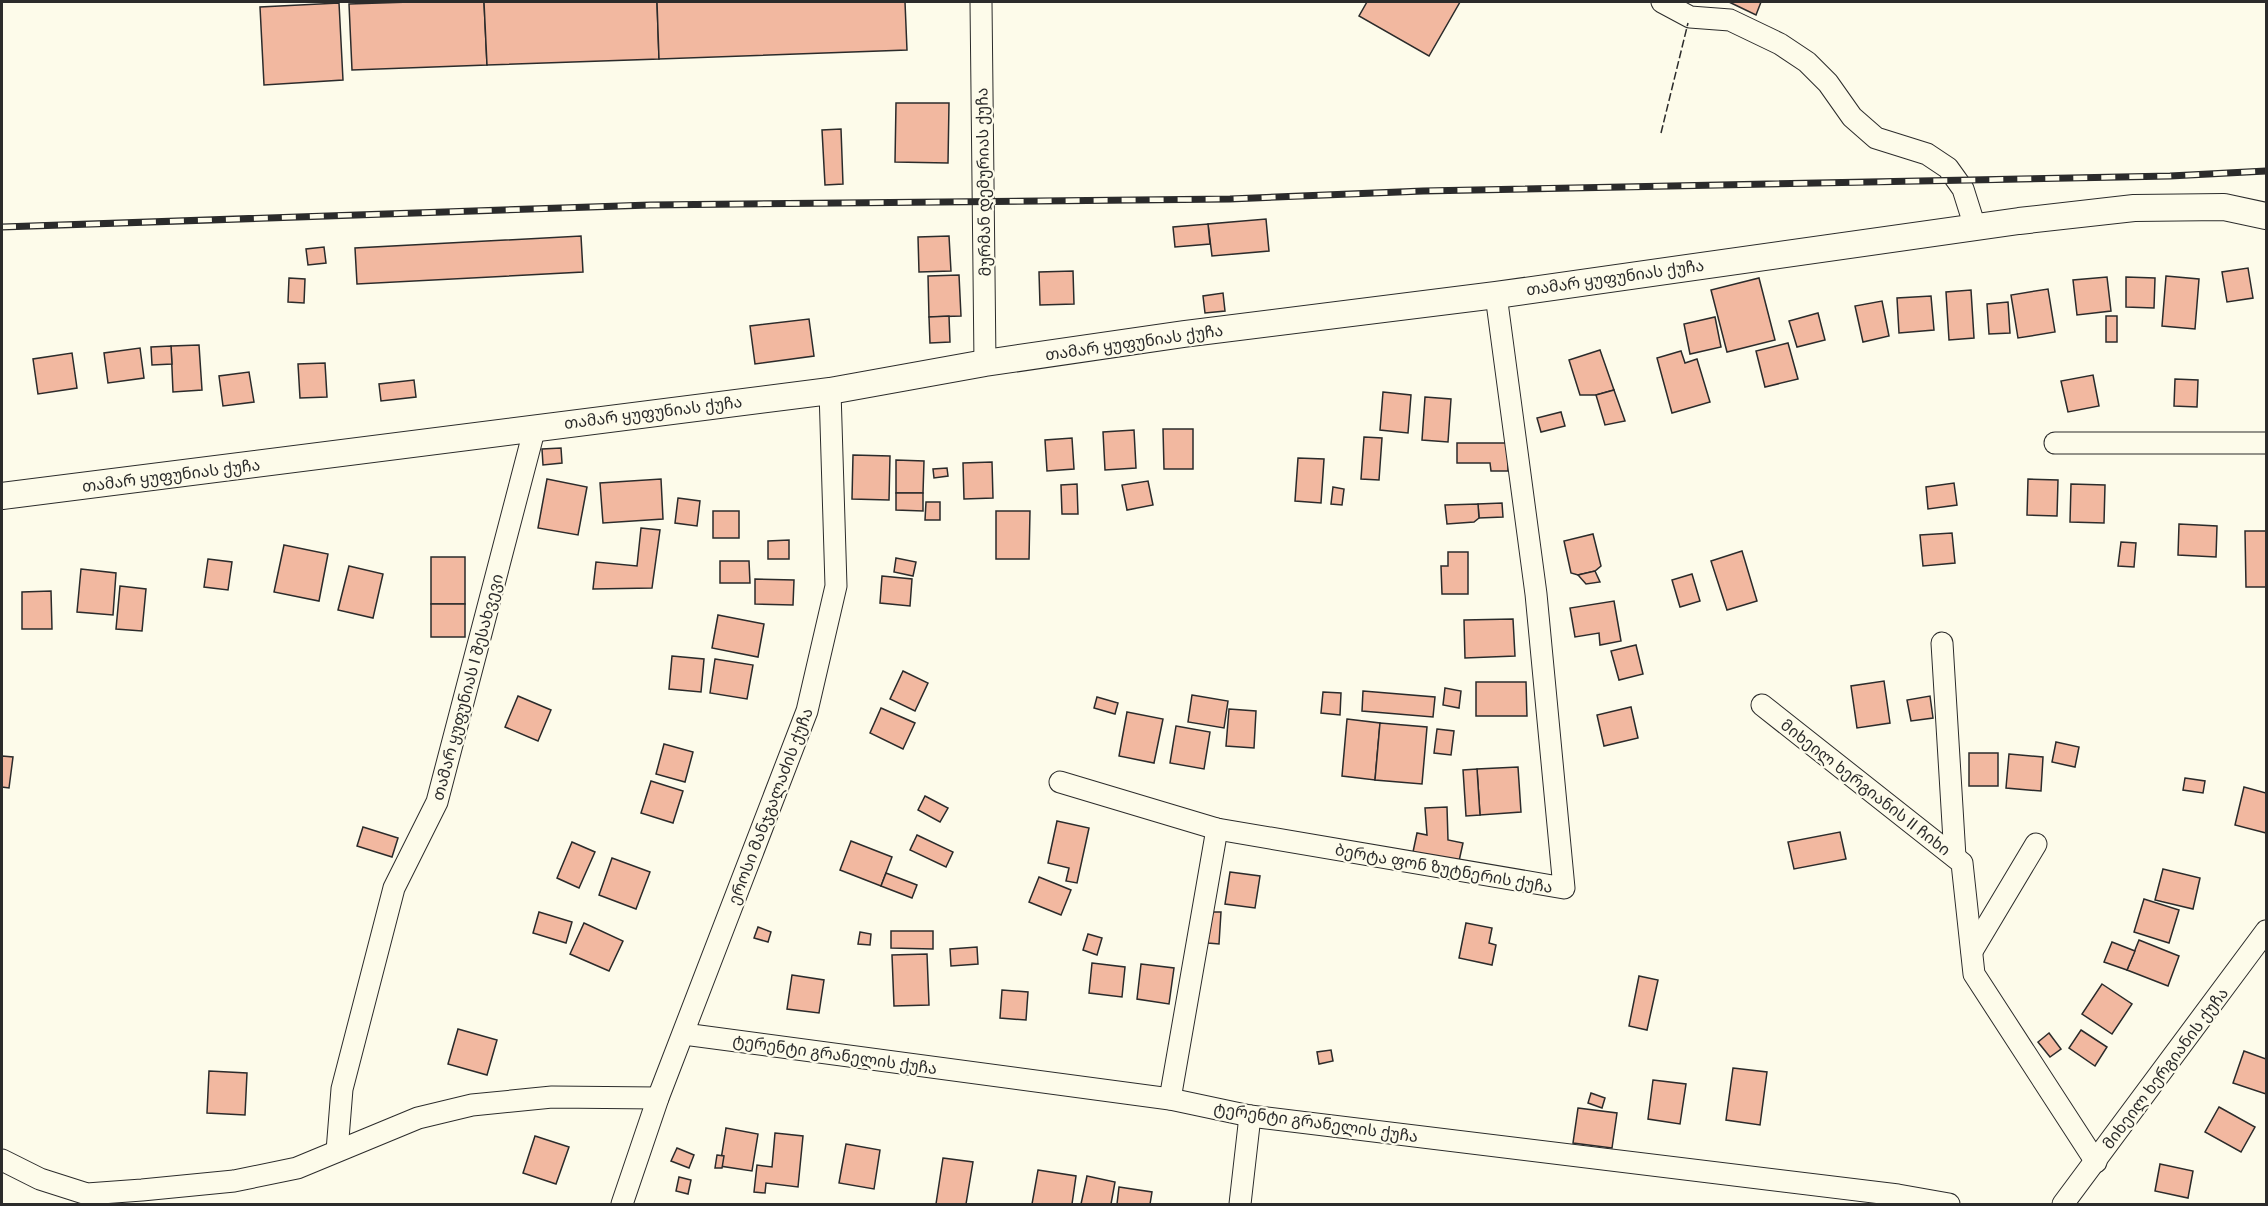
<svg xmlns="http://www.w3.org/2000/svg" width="2268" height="1206" viewBox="0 0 2268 1206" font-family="Roboto,'Noto Sans Georgian',sans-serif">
<rect width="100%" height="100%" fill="#fdfbea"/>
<g fill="#f2b8a0" stroke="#2b2b2b" stroke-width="1.5">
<path d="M411,2H484L487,65L352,70L349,4Z"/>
<path d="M484,2H657L659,59L487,65Z"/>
<path d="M657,2H905L907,50L659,59Z"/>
<path d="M1367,2H1460L1429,56L1359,16Z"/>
<path d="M1729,2H1761L1756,15Z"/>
<path d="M339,3L343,80L264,85L260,7Z"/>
<path d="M896,103H949L948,163L895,162Z"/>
<path d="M841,129L843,184L825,185L822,130Z"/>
<path d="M1266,219L1269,251L1212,256L1208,224Z"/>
<path d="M1208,224L1210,244L1175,247L1173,227Z"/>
<path d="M581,236L583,272L357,284L355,248Z"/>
<path d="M949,236L951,271L919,272L918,237Z"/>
<path d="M324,247L326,263L308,265L306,249Z"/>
<path d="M2248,268L2253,298L2227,302L2222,272Z"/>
<path d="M1073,271L1074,304L1040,305L1039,272Z"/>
<path d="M959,275L961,316L929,317L928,276Z"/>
<path d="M2166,276L2199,279L2195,329L2162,326Z"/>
<path d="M2107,277L2111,311L2077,315L2073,280Z"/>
<path d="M2126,277L2155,278L2154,308L2126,307Z"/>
<path d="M289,278L305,279L304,303L288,302Z"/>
<path d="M1759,278L1775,340L1727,352L1711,290Z"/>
<path d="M2048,289L2055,332L2018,338L2011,295Z"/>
<path d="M1971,290L1974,338L1949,340L1946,292Z"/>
<path d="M1223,293L1225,311L1205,313L1203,296Z"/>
<path d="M1931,296L1934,330L1899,333L1897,298Z"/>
<path d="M1882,301L1889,336L1863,342L1855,306Z"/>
<path d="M2008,302L2010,333L1989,334L1987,304Z"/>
<path d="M1818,313L1825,340L1797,347L1789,321Z"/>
<path d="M949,316L950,342L930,343L929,317Z"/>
<rect x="2106" y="316" width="11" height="26"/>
<path d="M1715,317L1721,347L1690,354L1684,324Z"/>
<path d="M809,319L814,356L755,364L750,326Z"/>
<path d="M1788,343L1798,379L1765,387L1756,351Z"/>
<path d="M199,345L202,390L173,392L171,346Z"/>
<path d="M171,346L172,364L152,365L151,347Z"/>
<path d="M140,348L144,378L108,383L104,353Z"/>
<path d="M1600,350L1614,390L1596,395H1580L1569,360Z"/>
<path d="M1681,351L1685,363L1697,359L1710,402L1672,413L1657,358Z"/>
<path d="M72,353L77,388L38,394L33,359Z"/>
<path d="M325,363L327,397L300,398L298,364Z"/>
<path d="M249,372L254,402L223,406L219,376Z"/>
<path d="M2093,375L2099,406L2068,412L2061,381Z"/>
<path d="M2175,379L2198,380L2197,407L2174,406Z"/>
<path d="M414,380L416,397L381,401L379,384Z"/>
<path d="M1614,390L1625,421L1605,425L1596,395Z"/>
<path d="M1383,392L1411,395L1408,433L1380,430Z"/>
<path d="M1425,397L1451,399L1448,442L1422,440Z"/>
<path d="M1561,412L1565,426L1541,432L1537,418Z"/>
<path d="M1163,429H1193V469H1164Z"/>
<path d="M1134,430L1136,468L1105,470L1103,432Z"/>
<path d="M1364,437L1382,438L1379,480L1361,479Z"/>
<path d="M1072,438L1074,469L1047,471L1045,440Z"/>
<path d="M1457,443H1508V471H1491L1490,463H1457Z"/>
<path d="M561,448L562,463L543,465L542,449Z"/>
<path d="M853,455L890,456L889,500L852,499Z"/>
<path d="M1298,458L1324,459L1321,503L1295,501Z"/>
<path d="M896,460L924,461L923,493H896Z"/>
<path d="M992,462L993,498L964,499L963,463Z"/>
<path d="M947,468L948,476L934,478L933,469Z"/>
<path d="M547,479L587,487L578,535L538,528Z"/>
<path d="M661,479L663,519L603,523L600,483Z"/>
<path d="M2028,479L2058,480L2057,516L2027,515Z"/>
<path d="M1148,481L1153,505L1127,510L1122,485Z"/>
<path d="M1954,483L1957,505L1928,509L1926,487Z"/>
<path d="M1077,484L1078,514H1062L1061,485Z"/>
<path d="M2071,484L2105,485L2104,523L2070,522Z"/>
<path d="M1333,487L1344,489L1342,505L1331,504Z"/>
<path d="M896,493H923V511L896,510Z"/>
<path d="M678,498L700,501L697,526L675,523Z"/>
<path d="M926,502H940V520H925Z"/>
<path d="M1502,503L1503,517L1479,518L1478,504Z"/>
<path d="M1478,504L1479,518L1474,522L1447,524L1445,505Z"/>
<rect x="713" y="511" width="26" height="27"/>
<path d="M996,511H1030L1029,559H996Z"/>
<path d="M2179,524L2217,526L2216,557L2178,555Z"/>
<path d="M641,528L660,530L652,588L593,589L596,562L637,566Z"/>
<path d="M2245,531H2266V587H2246Z"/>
<path d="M1952,533L1955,563L1923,566L1920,535Z"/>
<path d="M1593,534L1601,566L1595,571L1578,575L1571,573L1564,541Z"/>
<path d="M789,540V559H768V541Z"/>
<path d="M2121,542L2136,543L2134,567L2118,566Z"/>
<path d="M284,545L328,554L319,601L274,592Z"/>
<path d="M1742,551L1757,601L1727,610L1711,561Z"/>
<path d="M1448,552H1468V594H1442L1441,566H1448Z"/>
<rect x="431" y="557" width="34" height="47"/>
<path d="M896,558L916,562L913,576L894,572Z"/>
<path d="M208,559L232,562L228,590L204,587Z"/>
<path d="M720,561H749L750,583H720Z"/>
<path d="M349,566L383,574L373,618L338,610Z"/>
<path d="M81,569L116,573L113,615L77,612Z"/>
<path d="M1595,571L1600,582L1586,584L1578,575Z"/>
<path d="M1692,574L1700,601L1680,607L1672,580Z"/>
<path d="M882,576L912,579L910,606L880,603Z"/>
<path d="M755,579L794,580L793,605L755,604Z"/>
<path d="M120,586L146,589L142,631L116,629Z"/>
<path d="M51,591L52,629H22V592Z"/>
<path d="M1614,601L1621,641L1600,645L1599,633L1575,637L1570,608Z"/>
<rect x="431" y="604" width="34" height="33"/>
<path d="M718,615L764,624L758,657L712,648Z"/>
<path d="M1513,619L1515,656L1465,658L1464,620Z"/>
<path d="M1636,645L1643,674L1619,680L1611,651Z"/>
<path d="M672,656L704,659L701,692L669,689Z"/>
<path d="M715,659L753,665L747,699L710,693Z"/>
<path d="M903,671L928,683L915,711L890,699Z"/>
<path d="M1884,681L1890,723L1857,728L1851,686Z"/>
<path d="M1476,682H1526L1527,716H1476Z"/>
<path d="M1445,688L1461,691L1459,708L1443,705Z"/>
<path d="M1363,691L1435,697L1433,717L1362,711Z"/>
<path d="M1323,692L1341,693L1340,715L1321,713Z"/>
<path d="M1192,695L1228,701L1224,728L1188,722Z"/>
<path d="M518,696L551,710L538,741L505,727Z"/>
<path d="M1930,696L1933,718L1911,721L1907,700Z"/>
<path d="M1097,697L1118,703L1115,714L1094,708Z"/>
<path d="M1631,707L1638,738L1604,746L1597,715Z"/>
<path d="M881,708L915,723L903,749L870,733Z"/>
<path d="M1229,709L1256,711L1254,748L1226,746Z"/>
<path d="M1127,712L1163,719L1154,763L1119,756Z"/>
<path d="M1347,719L1380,723L1375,780L1342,776Z"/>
<path d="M1380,723L1427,727L1422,784L1375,780Z"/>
<path d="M1176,726L1210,732L1204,769L1170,763Z"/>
<path d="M1437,729L1454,731L1451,755L1434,753Z"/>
<path d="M2056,742L2079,747L2075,767L2052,762Z"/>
<path d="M664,744L693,752L685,782L656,774Z"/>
<rect x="1969" y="753" width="29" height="33"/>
<path d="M2009,754L2043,757L2041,791L2006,788Z"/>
<path d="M2,756L13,757L9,788L2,787Z"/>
<path d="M1518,767L1521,812L1480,815L1477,769Z"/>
<path d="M1477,769L1480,815L1466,816L1463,770Z"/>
<path d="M2185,778L2205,781L2203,793L2183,790Z"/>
<path d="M651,781L683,791L673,823L641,813Z"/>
<path d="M2244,787L2266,793V833L2235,825Z"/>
<path d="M925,796L948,808L940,822L918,810Z"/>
<path d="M1447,807L1448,840L1463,843L1459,861L1413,852L1417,833L1427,835L1425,808Z"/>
<path d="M1057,821L1089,828L1077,883L1066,881L1069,868L1048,863Z"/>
<path d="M363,827L398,838L392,857L357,846Z"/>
<path d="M1840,832L1846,859L1794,869L1788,842Z"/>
<path d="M917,835L953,852L946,867L910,850Z"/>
<path d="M851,841L892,857L881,886L840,870Z"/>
<path d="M572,842L595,852L579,888L557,878Z"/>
<path d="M612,858L650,872L636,909L599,895Z"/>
<path d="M2163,869L2200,878L2193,909L2155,900Z"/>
<path d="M1230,872L1260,876L1255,908L1225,904Z"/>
<path d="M886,873L917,885L912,898L881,886Z"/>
<path d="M1039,877L1071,890L1061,915L1029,902Z"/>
<path d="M2144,899L2179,910L2169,943L2134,932Z"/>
<path d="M539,912L572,922L566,943L533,933Z"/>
<path d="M1210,912H1221L1219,944L1208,943Z"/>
<path d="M584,923L623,941L609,971L570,954Z"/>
<path d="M1466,923L1492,928L1489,943L1496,945L1492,965L1459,958Z"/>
<path d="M758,927L771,932L768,942L754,938Z"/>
<path d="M891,931H933V949L891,948Z"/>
<path d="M860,932L871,934L870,945L858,944Z"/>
<path d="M1088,934L1102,938L1097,955L1083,950Z"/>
<path d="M2139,940L2179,956L2168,986L2127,970Z"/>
<path d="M2112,942L2135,951L2127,970L2104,962Z"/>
<path d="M977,947L978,964L951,966L950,949Z"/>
<path d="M927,954L929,1005L894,1006L892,955Z"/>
<path d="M1092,963L1125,967L1122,997L1089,993Z"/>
<path d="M1141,964L1174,968L1169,1004L1137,999Z"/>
<path d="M792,975L824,980L819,1013L787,1009Z"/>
<path d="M1639,976L1658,980L1647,1030L1629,1026Z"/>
<path d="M2102,984L2132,1004L2112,1034L2082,1014Z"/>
<path d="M1002,990L1028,992L1026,1020L1000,1018Z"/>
<path d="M458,1029L497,1040L487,1075L448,1064Z"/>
<path d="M2081,1030L2107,1047L2095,1066L2069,1048Z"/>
<path d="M2049,1033L2061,1049L2050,1057L2038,1042Z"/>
<path d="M1331,1050L1333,1061L1319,1064L1317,1052Z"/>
<path d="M2244,1051L2266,1059V1094L2233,1083Z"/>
<path d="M1733,1068L1767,1072L1760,1125L1726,1120Z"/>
<path d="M209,1071L247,1073L245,1115L207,1113Z"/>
<path d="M1653,1080L1686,1084L1680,1124L1648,1119Z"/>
<path d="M1591,1093L1605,1098L1602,1108L1588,1103Z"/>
<path d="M2219,1107L2255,1127L2241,1152L2205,1132Z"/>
<path d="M1578,1108L1617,1113L1612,1148L1573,1143Z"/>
<path d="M726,1128L758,1134L752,1171L720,1166Z"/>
<path d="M775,1133L803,1136L798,1187L766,1183L765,1193L754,1192L757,1165L772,1167Z"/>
<path d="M535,1136L569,1147L556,1184L523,1173Z"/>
<path d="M846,1144L880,1150L874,1189L839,1183Z"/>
<path d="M677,1148L694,1155L689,1168L671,1161Z"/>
<path d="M717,1155L724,1156L722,1168H715Z"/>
<path d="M943,1158L973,1162L966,1204H936Z"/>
<path d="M2160,1164L2193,1171L2188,1198L2155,1191Z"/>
<path d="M1038,1170L1076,1176L1072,1204H1032Z"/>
<path d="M1087,1176L1115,1182L1111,1204H1081Z"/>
<path d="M679,1177L691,1180L688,1194L676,1191Z"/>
<path d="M1119,1187L1152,1192L1150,1204H1117Z"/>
</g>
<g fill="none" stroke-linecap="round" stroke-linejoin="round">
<g stroke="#2b2b2b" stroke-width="23">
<g id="minor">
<path d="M981,2L985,363"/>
<path d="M1662,2L1690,17L1730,20L1780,44L1807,62L1828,83L1852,117L1876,138L1927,154L1948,168L1963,189L1975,227"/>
<path d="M2055,443H2266"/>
<path d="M1942,643L1955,857"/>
<path d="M1762,705L1962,863L1974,974L2096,1162"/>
<path d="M1060,782L1217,829L1564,888L1536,594L1496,295"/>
<path d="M1972,951L2036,844"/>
<path d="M684,1034L1170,1099L1250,1116L1898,1195L1949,1204"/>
<path d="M1170,1099L1217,829"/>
<path d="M337,1151L342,1089L394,888L437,802L535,427"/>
<path d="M2,1160L40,1179L87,1194L142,1190L234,1181L297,1168L418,1118L472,1105L552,1097L658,1098"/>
<path d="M622,1204L658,1098L807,711L836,586L830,391"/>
<path d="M1240,1204L1250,1116"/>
<path d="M2063,1204L2266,931"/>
</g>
</g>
<g stroke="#2b2b2b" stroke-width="28">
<path id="major" d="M2,496L830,391L985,363L1184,334L1496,295L2019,221L2134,208L2224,207L2266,216"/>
</g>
<use href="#minor" stroke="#fdfbea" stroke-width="21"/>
<use href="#major" stroke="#fdfbea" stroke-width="26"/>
<g stroke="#2b2b2b" stroke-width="7">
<path id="rail" d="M2,227L650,205L1230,199L1423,191L2170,176L2266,171"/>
</g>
<use href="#rail" stroke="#fdfbea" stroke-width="4.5" stroke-dasharray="14" stroke-linecap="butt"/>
<path stroke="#2b2b2b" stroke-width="1.5" stroke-dasharray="8 3" stroke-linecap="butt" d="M1661,133L1688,23"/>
</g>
<g text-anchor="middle" stroke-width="4.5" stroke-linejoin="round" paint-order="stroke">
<g font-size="16" fill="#2b2b2b" stroke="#fdfbea">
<text transform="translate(983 182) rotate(-91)" y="6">მურმან დემურიას ქუჩა</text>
<text transform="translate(1615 277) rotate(-8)" y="6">თამარ ყუფუნიას ქუჩა</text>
<text transform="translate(1134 342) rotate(-8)" y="6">თამარ ყუფუნიას ქუჩა</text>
<text transform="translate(653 412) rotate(-7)" y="6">თამარ ყუფუნიას ქუჩა</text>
<text transform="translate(171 475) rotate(-7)" y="6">თამარ ყუფუნიას ქუჩა</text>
<text transform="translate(467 687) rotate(-75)" y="6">თამარ ყუფუნიას I შესახვევი</text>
<text transform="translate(1866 787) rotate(38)" y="6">მიხეილ ხერგიანის II ჩიხი</text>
<text transform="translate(770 806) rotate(-69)" y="6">ეროსი მანჯგალაძის ქუჩა</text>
<text transform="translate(1444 868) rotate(10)" y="6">ბერტა ფონ ზუტნერის ქუჩა</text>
<text transform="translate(835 1054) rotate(8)" y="6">ტერენტი გრანელის ქუჩა</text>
<text transform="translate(2165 1068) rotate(-53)" y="6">მიხეილ ხერგიანის ქუჩა</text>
<text transform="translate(1316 1122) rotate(8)" y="6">ტერენტი გრანელის ქუჩა</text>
</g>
</g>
<rect width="2268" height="1206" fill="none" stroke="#2b2b2b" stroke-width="6"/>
</svg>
